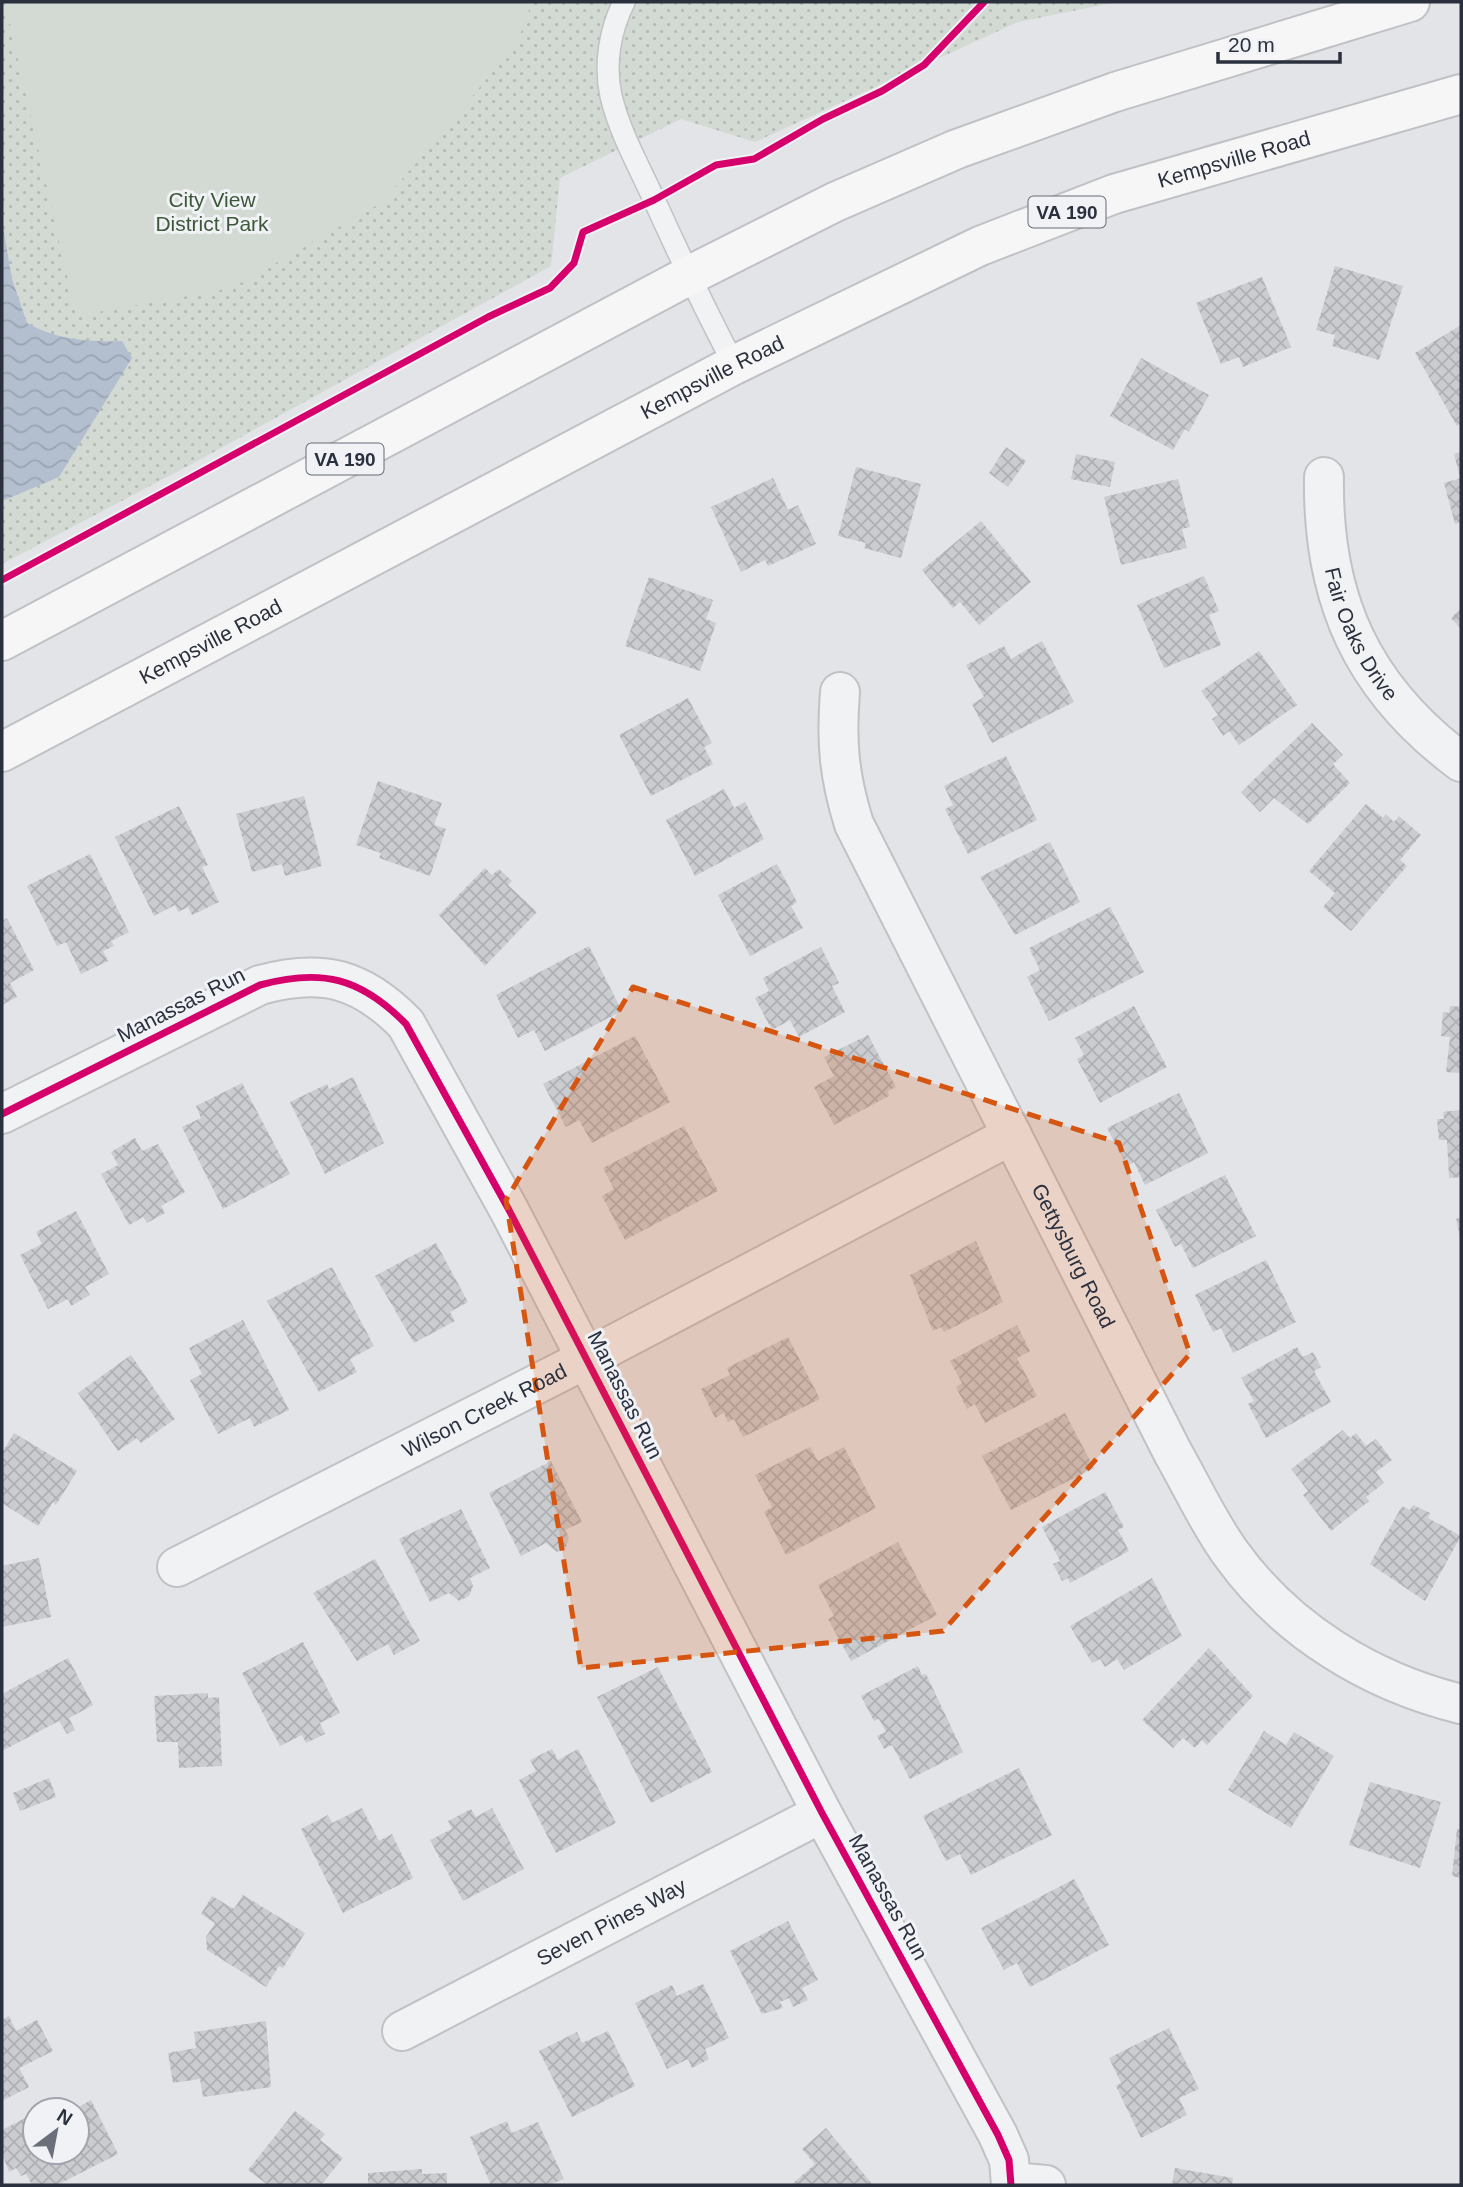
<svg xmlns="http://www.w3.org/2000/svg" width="1463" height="2187" viewBox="0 0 1463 2187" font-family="Arial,sans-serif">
<defs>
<pattern id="park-dots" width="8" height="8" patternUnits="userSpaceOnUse" patternTransform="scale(1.75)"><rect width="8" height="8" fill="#d2dad3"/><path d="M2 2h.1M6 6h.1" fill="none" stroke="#b4bbb6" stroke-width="1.8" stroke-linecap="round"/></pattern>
<pattern id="water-waves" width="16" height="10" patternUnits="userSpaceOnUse" patternTransform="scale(1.75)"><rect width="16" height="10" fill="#b3bfcf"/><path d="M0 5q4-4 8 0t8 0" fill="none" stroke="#9aa4b3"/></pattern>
<pattern id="building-cross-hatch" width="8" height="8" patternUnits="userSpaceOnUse" patternTransform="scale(1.75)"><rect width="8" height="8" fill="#cacccf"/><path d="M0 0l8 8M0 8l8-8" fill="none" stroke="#aeb0b3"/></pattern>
</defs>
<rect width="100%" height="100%" fill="#e2e4e7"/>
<path fill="url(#park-dots)" d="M2,2H1117L1018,22L755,142L681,119L560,178L551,266L203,458L2,564Z"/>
<path fill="#d2dad3" d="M5,2H532L517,43L383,202L232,288L76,316Z"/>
<path fill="url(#water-waves)" d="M2,221L12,279L27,323C58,340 87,342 122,341L132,358L59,477L2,501Z"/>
<g fill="url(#building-cross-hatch)">
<path d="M1335,266L1403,286L1379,360L1332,346L1335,335L1316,330Z"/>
<path d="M1262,277L1291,347L1243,367L1239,357L1221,364L1196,303Z"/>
<path d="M1461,325V423L1457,426L1415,353Z"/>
<path d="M1141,358L1209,395L1189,432L1185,429L1173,450L1110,416Z"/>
<path d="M1006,447L1026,461L1008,487L989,473Z"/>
<path d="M1461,452V477H1460L1454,454Z"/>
<path d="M1076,454L1115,462L1110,487L1071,479Z"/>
<path d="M856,467L921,484L901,558L864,548L866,543L838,536Z"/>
<path d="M773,478L788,510L798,505L816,544L768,566L765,560L741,572L711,507Z"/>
<path d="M1461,478V522L1455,524L1444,483Z"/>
<path d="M1178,479L1190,527L1182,529L1187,548L1121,565L1104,497Z"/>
<path d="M981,521L1031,582L979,625L960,602L953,608L922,570Z"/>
<path d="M1204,576L1219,611L1209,615L1221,645L1164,668L1137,605Z"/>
<path d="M649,577L713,600L706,619L716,623L700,671L625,646Z"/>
<path d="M1461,608V629L1451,618Z"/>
<path d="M1042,641L1074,702L992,743L972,704L984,697L966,665L1004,646L1011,659Z"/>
<path d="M1259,651L1297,705L1239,745L1229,731L1223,736L1212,719L1218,715L1201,691Z"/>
<path d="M688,698L712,743L704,747L713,764L651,796L619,735Z"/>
<path d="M1312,723L1343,755L1333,764L1350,783L1308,824L1274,798L1260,812L1241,792Z"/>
<path d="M1006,756L1037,820L968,854L945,809L953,805L944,786Z"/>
<path d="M378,781L442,803L434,825L446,829L430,876L379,858L381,853L356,845Z"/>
<path d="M724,789L734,808L745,802L764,839L695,876L666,820Z"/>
<path d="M304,796L322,866L285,876L282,864L252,872L236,814Z"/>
<path d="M1366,804L1383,818L1386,814L1394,822L1399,816L1421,835L1400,860L1407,866L1351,931L1323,907L1335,893L1309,871Z"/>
<path d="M179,806L208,865L202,867L219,902L192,915L188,907L178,912L175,905L154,916L115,837Z"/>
<path d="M1050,842L1080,902L1015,935L980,877Z"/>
<path d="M90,854L129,932L111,941L114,946L103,951L108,961L81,974L66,942L57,946L27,886Z"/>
<path d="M777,864L797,902L791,906L803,928L750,956L718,895Z"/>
<path d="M485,868L492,875L499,869L512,881L508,885L537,912L485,966L439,915Z"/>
<path d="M1110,907L1144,972L1049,1021L1027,977L1040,970L1029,948Z"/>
<path d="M7,918L34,970L10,983L17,997L2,1005V921Z"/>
<path d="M589,946L622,1011L545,1051L534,1030L518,1038L496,995Z"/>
<path d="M821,947L839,983L832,986L845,1012L799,1037L790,1020L772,1030L755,998L769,991L763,978Z"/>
<path d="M1134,1006L1167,1067L1100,1103L1077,1059L1084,1055L1075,1038Z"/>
<path d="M1450,1006L1461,1007V1073L1446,1072L1450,1037L1441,1036L1443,1012L1449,1013Z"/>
<path d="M868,1035L896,1087L888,1091L889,1096L834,1125L814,1087L834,1076L824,1057Z"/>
<path d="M635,1036L670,1102L592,1143L579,1120L566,1127L543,1084Z"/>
<path d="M353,1077L384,1143L325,1174L290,1102L327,1084L329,1089Z"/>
<path d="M242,1083L290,1174L223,1209L182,1127L201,1118L196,1106Z"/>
<path d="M1179,1093L1208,1153L1145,1185L1134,1162L1127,1166L1107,1128Z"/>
<path d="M1461,1110V1177L1449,1178L1447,1140H1439L1437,1119H1444L1443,1112Z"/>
<path d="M684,1126L718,1191L625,1240L602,1196L614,1189L603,1168Z"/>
<path d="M135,1138L142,1151L158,1144L185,1192L161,1206L165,1213L147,1223L143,1217L129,1225L101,1174L118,1165L111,1152Z"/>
<path d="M1225,1175L1256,1236L1193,1268L1181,1244L1175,1247L1156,1210Z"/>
<path d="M76,1211L109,1274L85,1287L90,1295L71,1306L68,1299L48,1309L20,1255L42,1244L36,1232Z"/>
<path d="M1461,1217V1236L1460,1237L1456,1219Z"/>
<path d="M976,1241L1003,1302L944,1332L941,1327L933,1331L910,1275Z"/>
<path d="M436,1243L468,1302L450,1312L455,1321L414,1343L375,1276Z"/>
<path d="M1266,1260L1296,1322L1233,1353L1221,1328L1213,1332L1195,1295Z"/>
<path d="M332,1267L374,1346L350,1359L357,1372L319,1392L267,1301Z"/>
<path d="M243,1320L289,1410L254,1427L250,1418L218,1434L190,1380L202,1374L189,1348Z"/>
<path d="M1017,1325L1030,1351L1017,1358L1037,1396L985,1423L975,1404L967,1409L956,1387L962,1383L950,1361Z"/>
<path d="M788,1337L820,1399L743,1437L734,1419L728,1422L724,1413L715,1418L701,1389L730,1375L727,1368Z"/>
<path d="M1297,1347L1303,1357L1313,1352L1321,1367L1314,1371L1331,1402L1266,1438L1248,1404L1254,1401L1241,1378Z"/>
<path d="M131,1355L175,1419L141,1443L137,1438L118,1451L78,1393Z"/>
<path d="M1065,1413L1094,1468L1011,1510L982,1456Z"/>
<path d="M1343,1430L1350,1438L1356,1433L1366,1446L1376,1439L1392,1460L1376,1472L1384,1483L1366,1497L1369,1501L1331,1531L1303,1495L1308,1491L1291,1469Z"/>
<path d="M14,1433L77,1471L56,1505L53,1502L38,1526L2,1503V1453Z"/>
<path d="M810,1447L818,1461L844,1447L876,1508L786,1555L764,1512L772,1507L755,1475Z"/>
<path d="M551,1461L582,1522L565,1530L569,1537L566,1547L557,1552L546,1543L521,1556L489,1493Z"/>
<path d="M1105,1492L1124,1527L1118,1530L1129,1551L1070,1583L1068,1578L1062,1581L1053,1564L1060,1561L1042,1527Z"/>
<path d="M1413,1505L1430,1513L1428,1518L1461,1536L1425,1601L1370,1564L1402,1506L1410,1510Z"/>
<path d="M461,1509L490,1568L470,1578L473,1586L469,1596L459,1601L449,1593L430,1602L399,1539Z"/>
<path d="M898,1542L937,1615L851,1661L828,1619L834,1616L818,1585Z"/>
<path d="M39,1558L51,1617L2,1627V1566Z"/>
<path d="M375,1559L420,1641L394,1655L388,1644L357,1661L313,1593Z"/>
<path d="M1152,1578L1182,1636L1124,1670L1117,1659L1105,1667L1100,1659L1092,1663L1070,1626Z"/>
<path d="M303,1642L340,1713L320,1723L325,1734L306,1743L302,1735L280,1746L242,1673Z"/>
<path d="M1209,1648L1253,1696L1207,1745L1202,1740L1195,1748L1183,1738L1173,1748L1142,1720Z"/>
<path d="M68,1658L93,1705L69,1718L75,1730L67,1734L59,1721L2,1751V1694Z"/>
<path d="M918,1666L922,1675L926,1674L963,1752L910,1779L892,1745L884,1749L877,1736L886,1732L879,1719L874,1721L861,1696Z"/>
<path d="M658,1667L712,1772L651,1803L597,1697Z"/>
<path d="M208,1693V1698L219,1697L222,1766L179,1768L178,1742H157L154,1696Z"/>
<path d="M1264,1731L1286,1745L1294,1732L1334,1756L1291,1828L1228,1790Z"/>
<path d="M552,1749L558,1760L578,1749L616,1823L556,1853L519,1780L536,1771L530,1760Z"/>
<path d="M1019,1768L1052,1835L971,1875L960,1854L946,1861L923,1816Z"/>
<path d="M49,1778L56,1797L20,1811L13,1793Z"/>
<path d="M1370,1782L1441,1802L1420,1868L1349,1845Z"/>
<path d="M362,1808L379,1841L392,1834L413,1878L343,1913L301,1829L328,1815L332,1823Z"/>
<path d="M492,1808L524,1869L463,1901L430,1840L452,1829L448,1821L471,1809L476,1817Z"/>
<path d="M1457,1829H1461V1878L1452,1876Z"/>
<path d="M1074,1879L1109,1945L1030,1987L1017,1963L1004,1970L981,1928Z"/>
<path d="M243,1895L305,1933L283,1968L279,1966L266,1987L207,1950L206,1937L215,1923L201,1914L212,1896L234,1909Z"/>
<path d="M788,1921L818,1980L802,1988L808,2000L793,2007L789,1998L780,2002L783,2008L762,2014L730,1951Z"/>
<path d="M703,1984L729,2038L705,2049L709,2059L692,2068L688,2059L667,2069L635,2003L672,1985L677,1996Z"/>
<path d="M9,2016L16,2031L37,2020L53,2051L19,2068L29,2087L2,2101V2020Z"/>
<path d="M266,2021L271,2087L203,2097L200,2079L173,2083L168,2053L196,2048L194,2032Z"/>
<path d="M1169,2028L1199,2089L1179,2098L1187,2115L1141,2138L1116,2086L1121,2083L1109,2058Z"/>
<path d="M608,2031L635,2086L572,2117L539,2051L577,2032L582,2043Z"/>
<path d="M91,2100L118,2154L57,2185H32L26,2174L21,2176L16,2168L9,2172L2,2153V2130L35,2113V2152H77V2108Z"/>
<path d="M295,2111L325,2134L320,2140L343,2158L321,2185H268L248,2170Z"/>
<path d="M507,2121L512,2133L538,2122L564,2179L549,2185H491L470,2137Z"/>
<path d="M826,2128L873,2185H791L815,2164L802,2149Z"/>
<path d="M1175,2168L1233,2178L1232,2185H1172Z"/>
<path d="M422,2169V2174L447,2173V2185H368V2173Z"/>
</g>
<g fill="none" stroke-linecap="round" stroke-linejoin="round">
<g stroke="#c1c2c5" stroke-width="24">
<path id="lane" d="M624,2C610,30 604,64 611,96C619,130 637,163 652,195C678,253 705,309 734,365"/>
</g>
<g stroke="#c1c2c5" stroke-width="42">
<g id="street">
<path id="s1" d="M1324,477C1322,599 1362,688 1461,762"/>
<path id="s2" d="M840,692C836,742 839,776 854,824L1173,1453C1192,1486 1209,1524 1232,1555C1287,1631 1371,1682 1461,1704"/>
<path d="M2,1114L260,985C322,968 361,978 406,1024L509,1210L822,1813L998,2135L1009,2160L1011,2185"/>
<path id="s3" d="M177,1567L586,1359L1012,1135"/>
<path id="s4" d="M402,2031L822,1813"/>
<path d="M1011,2182L1046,2185"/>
</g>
</g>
<g stroke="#bfc1c4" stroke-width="42">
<g id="primary">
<path d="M2,641L688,276L835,202L957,149L1115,92L1410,2"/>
<path id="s5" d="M2,752L734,365L980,246L1114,194L1461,94"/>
</g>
</g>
<use href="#lane" stroke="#f1f2f4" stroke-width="21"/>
<use href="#street" stroke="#f1f2f4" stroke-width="38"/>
<use href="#primary" stroke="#f6f6f6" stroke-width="38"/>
<g stroke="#f0f2f6" stroke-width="11">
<g id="cycleway">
<path d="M2,580L488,317L550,288L574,263L583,232L654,200L716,165L754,159L823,119L882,91L924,65L984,2"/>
<path d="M2,1114L260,985C322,968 361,978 406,1024L509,1210L822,1813L998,2135L1009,2160L1011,2185"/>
</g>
</g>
<use href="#cycleway" stroke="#d6006c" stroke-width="7"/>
</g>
<path fill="#d55511" fill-opacity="0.2" stroke="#d55511" stroke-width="5" stroke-dasharray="14 9" stroke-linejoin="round" d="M633,987L1119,1143L1190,1354L943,1631L581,1668L506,1200Z"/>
<g text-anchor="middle" stroke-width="6" stroke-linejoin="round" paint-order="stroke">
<g fill="#f0f2f6" stroke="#666a75" stroke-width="2">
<rect x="1028.5" y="196.5" width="77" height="31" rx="5"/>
<rect x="306.5" y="443.5" width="77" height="31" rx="5"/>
</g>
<g font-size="19" font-weight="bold" fill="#2b303e">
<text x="1067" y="219">VA 190</text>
<text x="345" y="466">VA 190</text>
</g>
<g font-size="21" fill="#2b303e" stroke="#f0f2f6">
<text dy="7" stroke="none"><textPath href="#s5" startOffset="1370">Kempsville Road</textPath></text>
<text dy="7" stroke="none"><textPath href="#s5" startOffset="803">Kempsville Road</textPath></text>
<text dy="7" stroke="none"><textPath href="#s1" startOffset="164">Fair Oaks Drive</textPath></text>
<text dy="7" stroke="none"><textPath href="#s5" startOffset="236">Kempsville Road</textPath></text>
<text transform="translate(181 1005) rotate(-27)" y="7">Manassas Run</text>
<text dy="7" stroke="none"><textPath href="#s2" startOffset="618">Gettysburg Road</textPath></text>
<text transform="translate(625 1395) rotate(63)" y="7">Manassas Run</text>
<text dy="7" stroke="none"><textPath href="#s3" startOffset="345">Wilson Creek Road</textPath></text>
<text transform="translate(888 1897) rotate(61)" y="7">Manassas Run</text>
<text dy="7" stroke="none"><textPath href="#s4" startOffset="236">Seven Pines Way</textPath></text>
</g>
<g font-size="21" fill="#3d5839" stroke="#f0f2f6">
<text x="212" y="207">City View<tspan x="212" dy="24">District Park</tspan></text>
</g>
</g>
<rect width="1463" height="2187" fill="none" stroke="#2b303e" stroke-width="7"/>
<g transform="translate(56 2131) rotate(32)"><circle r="33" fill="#f0f2f6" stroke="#a1a4ac" stroke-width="2"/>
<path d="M0-5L12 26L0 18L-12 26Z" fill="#6b6f79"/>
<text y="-10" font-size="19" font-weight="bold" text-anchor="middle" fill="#2b303e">N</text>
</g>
<path d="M1218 52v10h122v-10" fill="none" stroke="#2b303e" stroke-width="3.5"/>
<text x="1228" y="52" font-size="21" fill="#2b303e" stroke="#f0f2f6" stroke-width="5" paint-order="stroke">20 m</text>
</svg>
